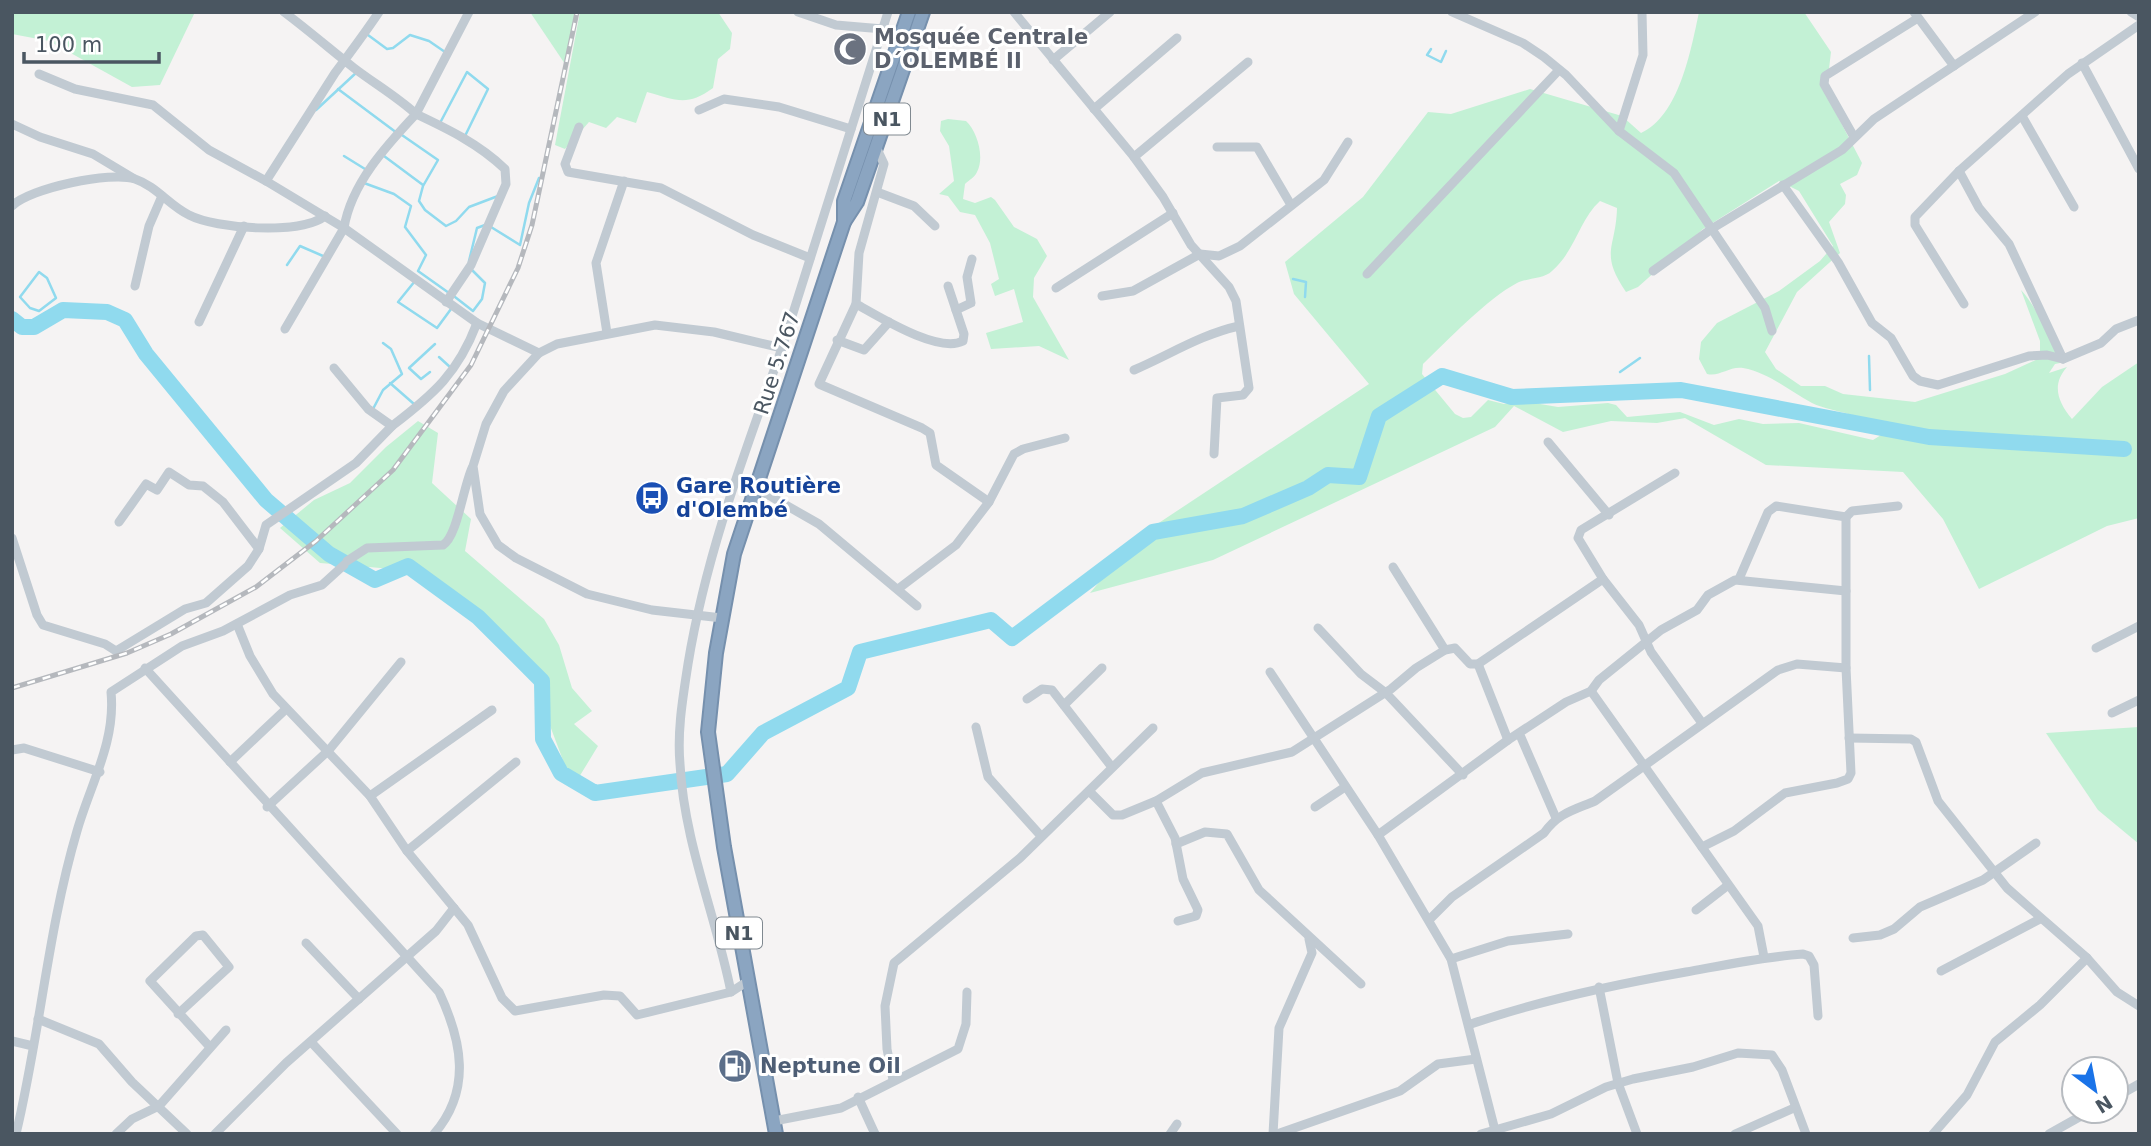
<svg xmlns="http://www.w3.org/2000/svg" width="2151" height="1146" viewBox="0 0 2151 1146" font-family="'DejaVu Sans',sans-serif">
<rect width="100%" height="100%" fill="#f5f3f3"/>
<g fill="#c3f1d5" fill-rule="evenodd">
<path d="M12,12H195L160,85L132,87L49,41L12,34Z"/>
<path d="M530,12H577L567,67Z"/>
<path d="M580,12H718L732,33L730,49L718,59L713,88C687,107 676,100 647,92L636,123L617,117L606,128L589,122L565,149L555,145Z"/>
<path d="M1699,12H1804L1831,52L1826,94L1862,163L1857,175L1840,184L1846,195L1845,204L1829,222L1840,253L1797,292L1765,352L1776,369L1801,386H1825L1843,394L1915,402L2005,374L2040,358V341L2021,290C2039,310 2044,331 2061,349L2060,363L2055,364L2049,373L2067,367C2051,385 2058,402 2072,419L2102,387L2139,362V518L2107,526L1979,589L1943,519L1903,472L1766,465L1685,418L1657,423L1611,421L1563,432L1514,406L1495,427L1213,560L1090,593L1136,538L1369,384L1294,294L1285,262L1363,197L1428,112L1451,114L1530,89L1622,116L1641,133C1679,116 1691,50 1699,12ZM1779,181L1799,191L1833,246L1820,261L1779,291L1717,323L1701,342L1699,359L1707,374C1720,377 1729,366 1743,368C1770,373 1789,391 1812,403C1835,414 1865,411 1881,435L1873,440L1799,423L1763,424L1739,419L1714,425L1680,412L1627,417L1616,405L1608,403L1558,407L1522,401L1504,404L1488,400L1471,417L1463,418L1455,414L1422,374L1423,364C1447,341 1488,298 1517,283C1527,278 1544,279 1552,271C1576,250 1579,220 1600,201L1617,208C1616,249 1599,252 1626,292L1638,287L1703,229Z"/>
<path d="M948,119L966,121C977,131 985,157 977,172C975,177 969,180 965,184L963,199L975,203L991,197L995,200L1014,227L1037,239L1047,256L1034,278L1033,297L1069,360L1039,346L991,349L986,333L1023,322L1014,289L995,296L991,284L999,279L990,243L975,215L960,212L948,196L939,194L954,181L949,146L940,131L941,121Z"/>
<path d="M418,421L438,433L432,483L471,519L465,551L544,619L559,645L572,688L592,711L574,724L598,746L573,787L525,659L405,570L320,563L280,528L314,500L350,483L386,447Z"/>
<path d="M2139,727V844L2098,810L2046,733Z"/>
</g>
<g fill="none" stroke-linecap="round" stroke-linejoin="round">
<g stroke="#90daee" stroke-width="2.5">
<path d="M368,35L387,49L393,48L410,35L429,41L445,52"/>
<path d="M1431,49L1427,55L1441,62L1446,51"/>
<path d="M338,89L397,133"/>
<path d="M316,110L357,72"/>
<path d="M440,123L467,72L488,89L465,136"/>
<path d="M399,133L438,160L423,186L419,201L425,210L446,226L456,221L469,207L498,196"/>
<path d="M344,156L365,169"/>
<path d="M384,156L423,185"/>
<path d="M364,183L394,194L411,206L405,227L426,255L418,271L449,293"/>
<path d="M491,227L520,245L529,203L539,178"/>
<path d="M469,261L477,228L485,225"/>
<path d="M287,265L300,246L323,256"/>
<path d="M39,272L47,278L56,298L39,311L30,308L20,297Z"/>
<path d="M1293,279L1306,282L1305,297"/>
<path d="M415,281L398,302L437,328L451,309"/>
<path d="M455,297L473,311L482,299L485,283L472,270"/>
<path d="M1869,356L1870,390"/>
<path d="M439,357L450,367"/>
<path d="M430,372L421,379L409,368L435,344"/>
<path d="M1620,372L1640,358"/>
<path d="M390,383L414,404"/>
<path d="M373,409L383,390L402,374L391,349L383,343"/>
</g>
<path stroke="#90daee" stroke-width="16" d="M12,319L22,327H34L63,310L107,312L125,320L146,354L266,500L329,554L375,580L408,566L478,617L542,681L543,739L561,773L595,793L727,774L763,733L848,688L860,652L991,620L1012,638L1153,532L1243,516L1308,488L1328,475L1359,477L1379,416L1442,376L1512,397L1681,390L1929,437L2124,449"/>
<g stroke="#7690ad" stroke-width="16">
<g id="highway">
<path d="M844,222L857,202L923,12"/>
<path d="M776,1134L724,847L708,732L716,653L734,554L844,222V201L909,12"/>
</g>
</g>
<g stroke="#c1cad2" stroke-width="9">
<path d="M284,12C308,30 330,49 354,68C375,84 396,96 416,114C386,146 351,184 344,228L266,181L335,73C350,53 365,33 379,12"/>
<path d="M798,12L836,25L883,29"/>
<path d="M1014,12L1134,157L1163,197L1191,245L1229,287L1236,301L1249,388L1243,395L1217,398L1214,454"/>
<path d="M1452,12L1523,43L1544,57L1566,75L1619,131L1674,173L1765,308L1772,331"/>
<path d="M1914,12L1954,66"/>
<path d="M2131,12L2139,17"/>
<path d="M1053,60L1110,12"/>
<path d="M2082,63L2139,169"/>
<path d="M39,74L75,89L153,105L209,150L266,181"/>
<path d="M1094,109L1177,38"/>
<path d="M699,110L724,99L779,107L851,129"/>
<path d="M2022,116L2074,207"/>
<path d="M12,124L40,137L93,154L133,178"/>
<path d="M579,127L565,164L568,172L661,188L753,235L810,258"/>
<path d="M1619,131L1643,55L1642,12"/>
<path d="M1854,137L1824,84L1825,76L1918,18"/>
<path d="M1217,147H1257L1291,205"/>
<path d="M877,149L884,164L859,253L856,304L819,384L922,428L930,433L936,465L989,502"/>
<path d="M1134,157L1248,62"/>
<path d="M1959,171L1979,208L2009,244L2063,359L2101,343L2116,329L2139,320"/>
<path d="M1783,185L1838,262L1872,323L1891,338L1913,376L1920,381L1938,385L2029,356L2047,355L2063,359"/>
<path d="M877,192L914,206L935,226"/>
<path d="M12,206C30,188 111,171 135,179C156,186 170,206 189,215C216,229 301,235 325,216"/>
<path d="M1653,271L1713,228L1842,150L1874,119L2035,12"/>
<path d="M1367,274L1559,70"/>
<path d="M135,286L149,226L162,196"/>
<path d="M1056,288L1173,213"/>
<path d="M1102,296L1133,291L1200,254L1219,256L1240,246L1324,180L1348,142"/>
<path d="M446,302L471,265L506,184L505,169C479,144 448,129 416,114L469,12"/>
<path d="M856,304C878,316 938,354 963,341L964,334L948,286"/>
<path d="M1964,304L1915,225V217L1959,171L2068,74L2139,25"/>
<path d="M956,310L971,303L967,277L972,259"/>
<path d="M199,322L244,226"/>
<path d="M285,329L344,228L477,323L539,353"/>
<path d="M607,333L596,263L624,181"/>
<path d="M837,340L864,350L889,322"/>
<path d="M334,368L368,409L392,426C434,394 458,373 477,323"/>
<path d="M1134,370C1169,355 1202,334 1239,326"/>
<path d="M1548,442L1609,515"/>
<path d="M1675,473L1581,530L1578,538L1603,579L1639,625L1651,652L1702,723"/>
<path d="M756,488L819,524L917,606"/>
<path d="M1846,517L1852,511L1898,506"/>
<path d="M119,522L146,484L157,490L169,472L189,485L203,486L223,502L259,549"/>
<path d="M12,538L37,615L43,625L105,644L116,651L185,609L206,603L248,566L259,549L266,525L356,463L392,426"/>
<path d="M347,561L367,548L443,545C457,537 463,488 472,468"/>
<path d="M1393,567L1445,650"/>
<path d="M898,589L956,545L989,502L1014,454L1023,449L1065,438"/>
<path d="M722,618L652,610L587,594L516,558L498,545L480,514L473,466L486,424L504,391L539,353L557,344L655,325L714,332L782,348L888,12"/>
<path d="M237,624L250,656L273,694L370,796L407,851L468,925L502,998L515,1011L604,995L620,996L637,1015L731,992L748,981"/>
<path d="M1318,628L1361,674L1386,693L1463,775"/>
<path d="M2096,648L2139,626"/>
<path d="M1478,664L1508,740"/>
<path d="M145,668L439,992C462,1041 472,1090 434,1134"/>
<path d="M1270,672L1378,835L1451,959L1496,1134"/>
<path d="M1591,691L1758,926L1764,957"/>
<path d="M1027,699L1042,689L1052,690L1111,766"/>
<path d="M1064,705L1102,668"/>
<path d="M2112,713L2139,700"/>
<path d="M976,727L988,777L1041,836"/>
<path d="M1520,735L1556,818"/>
<path d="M1849,738L1911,739L1916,742L1938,801L2007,888L2087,958L2117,992L2139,1006"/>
<path d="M12,750L24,748L100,772"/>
<path d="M230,762L286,709"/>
<path d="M1089,791L1113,815H1122L1156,801L1202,773L1292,752L1391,689L1416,668L1445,650L1455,648L1470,664H1478L1603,579"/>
<path d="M370,796L492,710"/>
<path d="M1156,801L1175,838L1183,879L1198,910L1196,916L1178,921"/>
<path d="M267,807L329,750L401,662"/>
<path d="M1315,807L1345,787"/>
<path d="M1378,835L1508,740L1566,702L1591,691L1599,680L1661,630L1697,610L1708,595L1735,580L1846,591"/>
<path d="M1176,844L1205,832L1227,834L1259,890L1361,984"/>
<path d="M1702,847L1734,831L1785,793L1837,783L1848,779L1851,773L1846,668V517L1776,506L1768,512L1739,579"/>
<path d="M407,851L516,762"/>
<path d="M1696,910L1727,886"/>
<path d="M1430,919L1452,897L1544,833C1558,813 1574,810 1595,801L1778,670L1797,664L1846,668"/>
<path d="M1853,938L1880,935L1894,929L1920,907L1983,880L2036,843"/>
<path d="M306,943L359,999"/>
<path d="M1451,959L1508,941L1568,934"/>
<path d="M1941,971L2040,919"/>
<path d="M1599,987L1618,1083L1637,1134"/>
<path d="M731,992C716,916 684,842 680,764C677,730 683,697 688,664C706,554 745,452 782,348"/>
<path d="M178,1014L229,967L203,935L196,936L150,981L209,1046"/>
<path d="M38,1019L99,1044L132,1082L187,1134"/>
<path d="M1471,1024C1541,1000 1612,985 1686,972C1725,965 1763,957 1803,954L1809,956L1814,965L1818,1016"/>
<path d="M12,1041L33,1046"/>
<path d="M311,1042L397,1134"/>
<path d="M893,1080L887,1049L885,1006L894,963L1020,858L1153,728"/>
<path d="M858,1097L875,1134"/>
<path d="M2116,1097L2139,1084"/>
<path d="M774,1121L841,1108L958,1049L966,1024L967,992"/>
<path d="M16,1134C40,1034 48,929 77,831C90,785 116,742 111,692L182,646L223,631L290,595L322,585L344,565"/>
<path d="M116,1134L132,1119L159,1106L226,1030"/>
<path d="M215,1134L286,1063L436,931L454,908"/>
<path d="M1170,1134L1177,1124"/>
<path d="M1273,1134L1279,1028L1312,953L1309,939"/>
<path d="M1277,1134L1400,1091L1438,1064L1476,1059"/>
<path d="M1481,1134L1551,1114L1606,1087L1633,1079L1693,1067L1738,1053L1772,1055L1782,1070L1806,1134"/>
<path d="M1735,1134L1794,1108"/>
<path d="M1933,1134L1967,1095L1995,1042L2040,1005L2087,958"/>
<path d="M2049,1134L2090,1111"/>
</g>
<use href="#highway" stroke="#8ba5c1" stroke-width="12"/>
<g stroke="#b5b8bd" stroke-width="5">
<path id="rail" d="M12,688L127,653L171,634L256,587L316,541L393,470L471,365L518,268L532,225L577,12"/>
</g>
<use href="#rail" stroke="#fff" stroke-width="2.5" stroke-dasharray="8" stroke-linecap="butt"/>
</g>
<defs>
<g id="mosque-disc" transform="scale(1.75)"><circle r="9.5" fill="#6b7280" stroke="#fff"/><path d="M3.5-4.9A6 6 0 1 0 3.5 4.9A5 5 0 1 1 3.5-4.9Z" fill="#fff"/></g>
<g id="bus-disc" transform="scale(1.75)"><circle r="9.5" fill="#1a4fb4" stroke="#fff"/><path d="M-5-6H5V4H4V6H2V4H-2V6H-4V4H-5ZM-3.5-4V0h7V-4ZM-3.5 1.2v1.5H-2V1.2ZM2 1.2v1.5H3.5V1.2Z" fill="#fff"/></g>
<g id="fuel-disc" transform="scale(1.75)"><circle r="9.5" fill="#5c6f8a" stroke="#fff"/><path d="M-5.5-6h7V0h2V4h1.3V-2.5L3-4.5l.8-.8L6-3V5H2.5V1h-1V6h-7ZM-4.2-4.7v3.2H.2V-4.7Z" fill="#fff"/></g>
</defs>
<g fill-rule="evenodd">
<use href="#mosque-disc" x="850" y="49"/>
<use href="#bus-disc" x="652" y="498"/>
<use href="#fuel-disc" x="735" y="1066"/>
</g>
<g text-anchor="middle" stroke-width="6" stroke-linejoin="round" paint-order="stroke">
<g fill="#fff" stroke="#808990" stroke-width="2">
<rect x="864" y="103.5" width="46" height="31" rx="5"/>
<rect x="716" y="917.5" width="46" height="31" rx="5"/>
</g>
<g font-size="19" font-weight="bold" fill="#4a5661">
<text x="887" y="126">N1</text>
<text x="739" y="940">N1</text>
</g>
<g font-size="21" font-weight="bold" fill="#5b616d" stroke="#fff" text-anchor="start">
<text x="874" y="44">Mosquée Centrale<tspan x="874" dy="24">D´OLEMBÉ II</tspan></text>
</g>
<g font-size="21" fill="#4a5661" stroke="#fff">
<text transform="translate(777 363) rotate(-72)" y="7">Rue 5.767</text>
</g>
<g font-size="21" font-weight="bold" fill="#164399" stroke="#fff" text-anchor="start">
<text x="676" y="493">Gare Routière<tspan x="676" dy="24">d'Olembé</tspan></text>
</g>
<g font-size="21" font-weight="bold" fill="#4e5e75" stroke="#fff" text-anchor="start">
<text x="760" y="1073">Neptune Oil</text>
</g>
</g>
<rect width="2151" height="1146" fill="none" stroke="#4a5661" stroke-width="28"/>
<g transform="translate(2095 1090) rotate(148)"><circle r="33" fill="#ffffff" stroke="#b7bbc0" stroke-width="2"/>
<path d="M0-5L12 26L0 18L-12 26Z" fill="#1a73e8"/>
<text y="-10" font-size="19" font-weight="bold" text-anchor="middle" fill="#4a5661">N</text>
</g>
<path d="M24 52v10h135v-10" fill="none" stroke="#4a5661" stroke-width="3.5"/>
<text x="35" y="52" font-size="21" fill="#4a5661" stroke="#ffffff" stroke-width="5" paint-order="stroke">100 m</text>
</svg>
